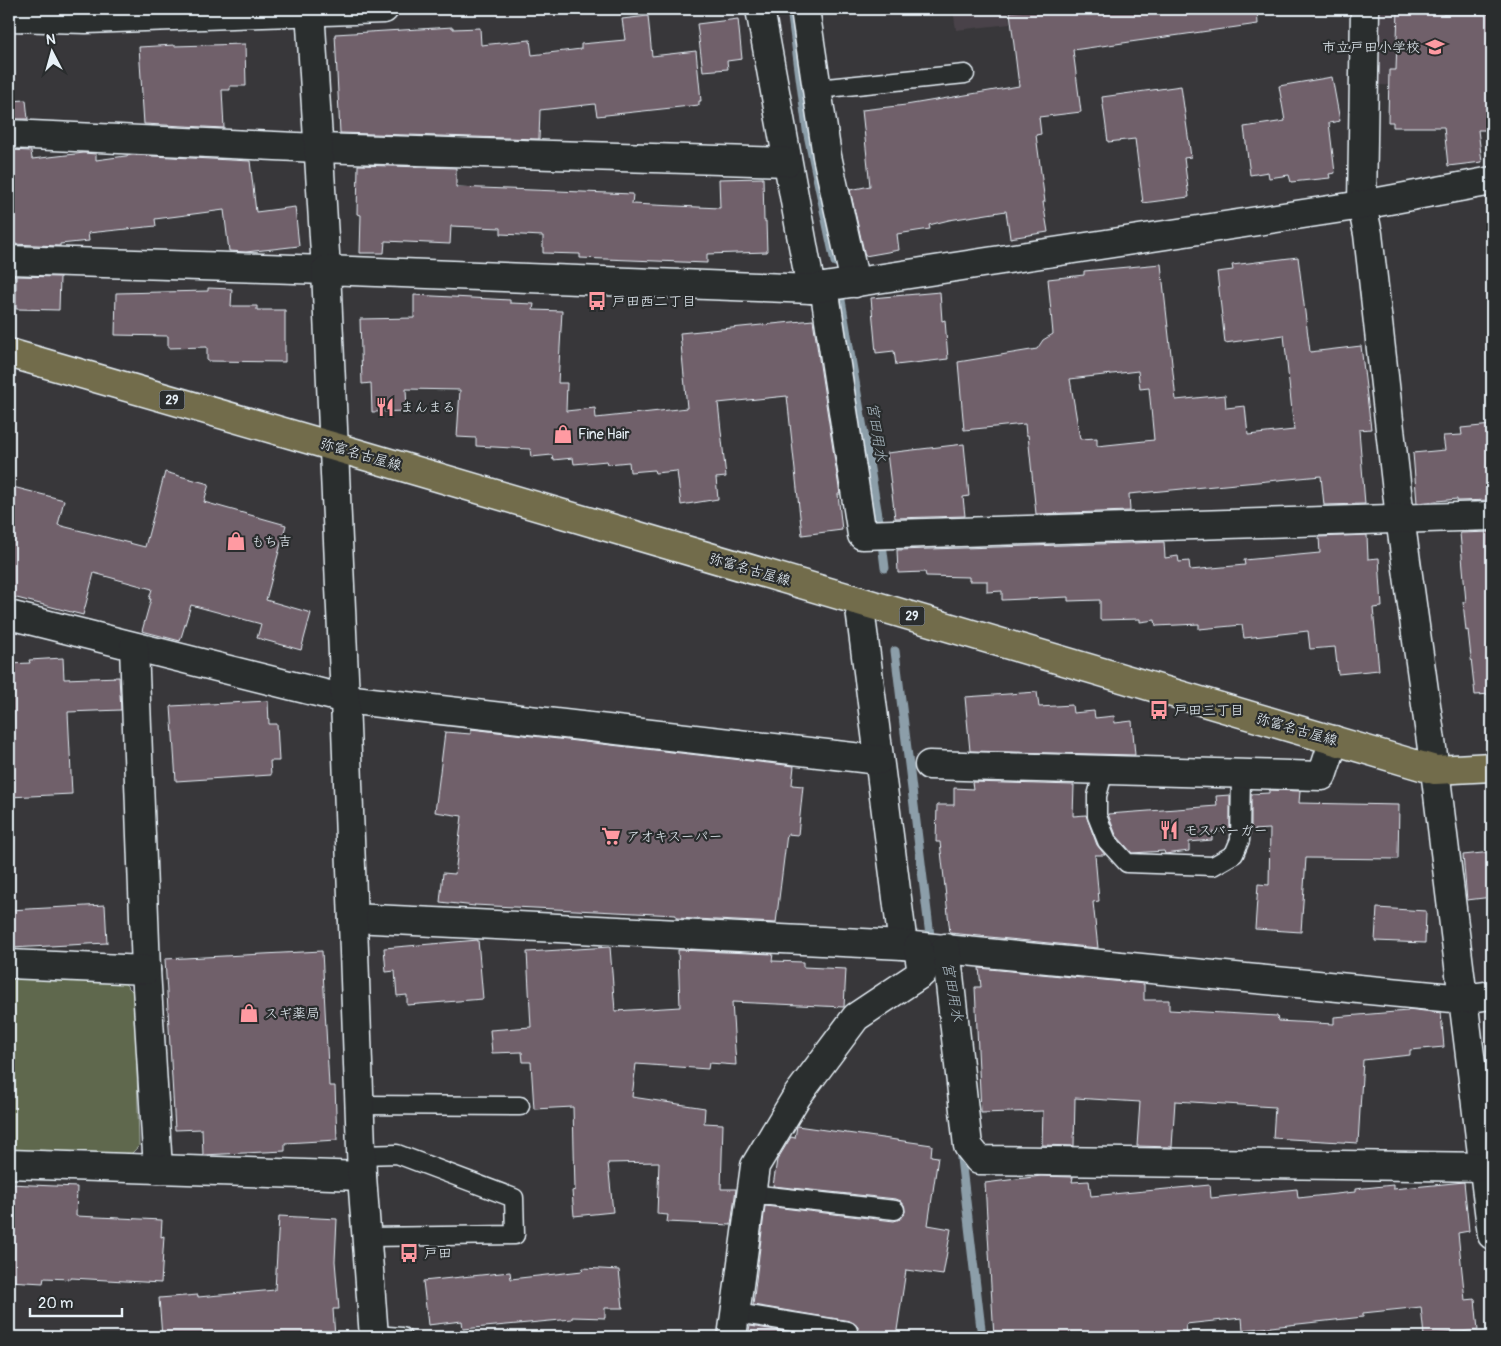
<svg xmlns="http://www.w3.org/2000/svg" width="1501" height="1346" viewBox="0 0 1501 1346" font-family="Pangolin,'Klee One',sans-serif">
<rect width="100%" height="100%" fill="#38373a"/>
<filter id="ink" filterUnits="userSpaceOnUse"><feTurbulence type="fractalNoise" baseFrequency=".02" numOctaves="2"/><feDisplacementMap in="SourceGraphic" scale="10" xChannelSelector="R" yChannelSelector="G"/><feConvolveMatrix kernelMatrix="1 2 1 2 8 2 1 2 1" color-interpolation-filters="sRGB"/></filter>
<g filter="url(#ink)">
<g fill="#494349">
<path d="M953,9H1008L1010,24L956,30Z"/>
<path d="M1377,9H1492V88L1377,85Z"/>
</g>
<path fill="#5e674e" stroke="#a3aca3" d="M9,977L124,983L135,994L139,1146L130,1155L9,1151Z"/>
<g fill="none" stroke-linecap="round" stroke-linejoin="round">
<g stroke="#8c9ea9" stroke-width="9">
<path d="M791,9L807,130L835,262"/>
<path d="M841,300L880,527L885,568"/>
<path d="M895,651L931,944"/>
<path d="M960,1150L982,1337"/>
</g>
</g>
<g fill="#70606b" stroke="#e8f1f8" fill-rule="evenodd">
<path d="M1035,9H1257L1258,24L1073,50L1081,112L1039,117L1041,134L1036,135L1045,202H1043L1048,232L1010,238L1006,211L949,220L929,225L930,229L897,234L899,250L865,256L850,190L870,186L862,110L906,105L1019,86L1010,12Z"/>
<path d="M1398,9H1443V14H1492L1491,130H1478L1482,162L1448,166L1444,127H1393V122H1388L1389,70H1396Z"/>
<path d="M648,16L652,56L696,51L701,101H699V105L597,116L595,104L540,110L539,139L340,133L335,34L453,27V29L480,28L481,45L530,40L532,55L581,49V44L625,40L622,19Z"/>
<path d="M738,19L742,59L727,61L728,69L703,71L697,24Z"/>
<path d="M245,44L246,86H230V90H222L224,128L144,124L139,47L174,45V46Z"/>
<path d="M1332,77L1340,121L1329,123L1335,173L1329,174L1330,178L1291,182L1289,175L1269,178L1268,172L1250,175L1244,127L1285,121L1279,86Z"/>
<path d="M1181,86L1191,157L1184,158L1189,197L1143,203L1135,139L1108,142L1102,97Z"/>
<path d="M26,100L28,119H9V101Z"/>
<path d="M9,150L31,151L32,159L84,153L96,154V160L133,155L250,161L256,212L295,207L299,246L246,252L229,251L224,210L155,219L156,226L88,233L89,241L60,244V246L12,244L9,215Z"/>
<path d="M358,165L456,168V187L633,194L632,204L720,208L719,179L763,178L764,221H766L767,252L707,254V263L580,258V254L543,253V236L501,234V228L451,226L450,244L385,241L384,253H360L361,215L357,214Z"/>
<path d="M1298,257L1310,352L1361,346L1371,429L1359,430L1365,504L1324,505L1321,476L1129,494L1130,511L1036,514L1028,435H1026L1025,424L964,430L958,362L1037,349L1043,340L1053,334L1048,279L1084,275V271L1161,264L1176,400L1225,395L1226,408L1245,406L1248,435L1294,430L1284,335L1225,343L1217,272L1233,270L1232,265ZM1138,371L1140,389L1149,388L1154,440L1097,446V438L1080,439L1070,379Z"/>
<path d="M16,276L60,277L59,310L16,309Z"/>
<path d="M208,288L232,289L231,306H257V310H285V362L207,361V347L168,348V336L115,335L116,293L208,291Z"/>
<path d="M940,292L942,321L945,320L948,359L896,365L894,351L876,353L871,298Z"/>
<path d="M414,295L510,300V303L534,304L533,310L562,311L558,383H567L566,411L595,408L596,418L687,408L680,333L813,320L840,494H838L842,530L802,535L787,396L718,403L726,477L716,478L718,499L681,505L677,471L655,473L654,470L630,472L629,462L608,464L607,461L574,464L573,458L553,460L552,455L531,457L530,449L476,446V438L457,437L460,390L406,389L407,411L372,412L371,383L362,384L360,319L414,318Z"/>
<path d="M1492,425V500L1457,501V499L1417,503L1413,453L1445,450L1443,436L1462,435L1461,428Z"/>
<path d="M964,444L969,496L963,497L965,516L895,518L887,453Z"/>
<path d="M165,472L209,484L204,502L286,525L266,600L311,613L301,650L257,638L261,624L191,605L180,641L142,631L151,599H149L152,589L94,573L83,615L9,596V486L64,500L58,525L145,547Z"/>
<path d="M1492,532V694L1475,695L1468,630L1466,631L1463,602H1466L1460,533Z"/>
<path d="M1367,535L1368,559L1379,558L1382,607L1373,608L1379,670L1338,674L1335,647L1310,649L1308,631L1244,638L1242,625L1199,629V624L1156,626L1155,620L1140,622V619L1100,620V600L1068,601V597L1002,600V591L987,592V581H969V577L926,576L925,572L898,573L897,550L1164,542L1165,558L1178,556L1179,562L1189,561L1190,570L1245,565L1244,560L1320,553L1319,537Z"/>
<path d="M63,658L64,679L119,677L121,710L68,712L72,794L9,797V664L30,663L29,660Z"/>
<path d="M1037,692L1039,707L1072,705L1073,713L1094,711L1095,718L1114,716L1115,723L1132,721L1135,755L970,751L965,697Z"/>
<path d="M268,701L269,724H277L279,761H270L271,775L176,781L171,706Z"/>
<path d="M471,729L794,766L792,785L803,786L798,835L787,834L776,923L676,918V915L474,905L475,906L440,902L443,873L455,874L462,816L435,812L445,732L471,734Z"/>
<path d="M972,782L1074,785L1073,816L1086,815L1097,845L1105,855H1095L1099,901L1093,902L1098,948L950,933L940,842H936L937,805H954V788L973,789Z"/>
<path d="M1269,790L1300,791L1299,803L1399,805L1398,859L1306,858L1301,932L1255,929L1258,884L1269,885L1270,829L1251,830V794L1269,793Z"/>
<path d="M1230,795V831L1212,832V840L1189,842V851L1165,854L1164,851L1132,853L1116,835L1108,814L1217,806L1216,796Z"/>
<path d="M1492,852V897L1467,900L1463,855Z"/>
<path d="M105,905L107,943L11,948L9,910Z"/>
<path d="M1377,908L1426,911L1425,943L1375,941Z"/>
<path d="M478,940L483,999L407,1005V995L397,996L395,971L386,972L384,948Z"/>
<path d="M610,947L615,1011L680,1007L678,950L773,954L772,961L803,962V967L846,969L844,1007L732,1002L736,1065L709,1063L708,1069L636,1064L632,1097L705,1108L704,1123L723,1124L721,1189H736L731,1225L667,1222L668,1215L657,1214L659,1162L608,1163L613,1212L574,1216L572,1191L575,1190L573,1107L534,1109L531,1062H523L522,1052L492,1053L490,1030L531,1027L527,952Z"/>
<path d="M322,951L329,1086H335L337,1140L285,1143V1151L203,1155L202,1129L175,1130L165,959Z"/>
<path d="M979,968L1144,984V1000H1169V1010L1277,1016L1278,1021L1334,1024V1017L1408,1011V1009L1441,1013L1444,1047L1410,1050V1055L1363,1060L1358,1143L1273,1138L1275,1107L1175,1101L1172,1147L1137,1146L1140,1102L1075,1098L1074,1146L1042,1145L1043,1111L981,1113V1112L975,987H981Z"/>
<path d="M797,1126L932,1145L931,1156L938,1157L928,1225L951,1229L943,1275L906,1270L896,1337H857L858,1332V1327L850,1321L753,1305L765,1206L894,1221L900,1219L905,1212L904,1205L901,1201L896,1199L773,1186L777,1160L791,1137L795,1138Z"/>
<path d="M1041,1176L1073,1177L1072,1182L1089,1181L1091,1196L1210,1185L1211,1198L1297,1189L1298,1198L1355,1192V1189L1393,1185V1189L1464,1182L1469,1231L1458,1233L1465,1300L1475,1299L1478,1330L1424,1336L1421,1307L1363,1313V1317L1243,1330L1242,1318L1186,1324L1187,1337H994L985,1183Z"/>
<path d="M9,1184L77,1187L76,1216L162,1220L161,1237L164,1236L161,1283L71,1278V1279L44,1278L43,1283L9,1281Z"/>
<path d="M279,1216L337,1219L335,1261L339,1309H333L335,1337H162L159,1298L198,1295V1297L275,1290Z"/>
<path d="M583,1268L619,1270L623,1308H605V1318L572,1317V1319L463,1329L462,1321L428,1325L423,1281L510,1272L511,1279L582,1271Z"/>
<path d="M750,1326L820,1337H748Z"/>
</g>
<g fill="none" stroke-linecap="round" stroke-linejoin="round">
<g stroke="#e8f1f8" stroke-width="21">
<g id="service">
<path d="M817,89L965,74"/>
<path d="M1104,770L1097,796V816L1107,841L1127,863L1213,866L1234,854L1240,840L1241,774"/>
<path d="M360,1105L520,1106"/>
<path d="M361,1155L397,1154L514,1198L515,1235L367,1237"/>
<path d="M752,1194L895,1210"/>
<path d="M736,1313L848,1331"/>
<path d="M374,1335L402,1337"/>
</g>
</g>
<g stroke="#e8f1f8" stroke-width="31">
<g id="minor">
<path d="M760,9L811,289"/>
<path d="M805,9L827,156L855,283"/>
<path d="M9,17L86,19L384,9"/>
<path d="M9,134L318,148L787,162"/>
<path d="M1362,205L1368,234L1400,518L1435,770L1492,1235"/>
<path d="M9,260L326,270L310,9"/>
<path d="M824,287L862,535L1492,516"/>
<path d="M859,601L903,945"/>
<path d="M9,615L345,699L879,760"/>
<path d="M134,647L146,970L158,1169"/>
<path d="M929,765L1322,776L1334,740"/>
<path d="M353,918L903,945L1463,999L1492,995"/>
<path d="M946,948L968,1146L979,1160L1492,1167"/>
<path d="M9,964L146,970"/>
<path d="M9,1164L362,1176"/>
<path d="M732,1337L755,1166L797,1096L856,1017L922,973L918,947"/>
</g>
</g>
<g stroke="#e8f1f8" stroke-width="31">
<g id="tertiary">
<path d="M1362,205L1365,9"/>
<path d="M374,1337L362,1176L345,699L326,270L811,289L1362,205L1492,181"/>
</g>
</g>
<g stroke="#e8f1f8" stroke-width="31">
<path id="primary" d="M9,353L335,447L1435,770L1492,767"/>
</g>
<use href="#service" stroke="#2a2d2e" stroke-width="18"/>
<use href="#minor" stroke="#2a2d2e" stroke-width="28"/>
<use href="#tertiary" stroke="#2a2d2e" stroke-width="28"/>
<use href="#primary" stroke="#726c4b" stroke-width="28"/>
</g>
</g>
<defs>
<g id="school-bare" transform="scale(1.5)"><path d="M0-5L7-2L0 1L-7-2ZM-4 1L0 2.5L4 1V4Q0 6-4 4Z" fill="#ff9aa2" stroke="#2a2d2e" stroke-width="2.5" paint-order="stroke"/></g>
<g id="bus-bare" transform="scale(1.5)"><path d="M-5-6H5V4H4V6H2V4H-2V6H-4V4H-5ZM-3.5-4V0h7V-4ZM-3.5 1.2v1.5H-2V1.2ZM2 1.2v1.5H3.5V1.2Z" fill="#ff9aa2" stroke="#2a2d2e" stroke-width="2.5" paint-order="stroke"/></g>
<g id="restaurant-bare" transform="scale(1.5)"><path d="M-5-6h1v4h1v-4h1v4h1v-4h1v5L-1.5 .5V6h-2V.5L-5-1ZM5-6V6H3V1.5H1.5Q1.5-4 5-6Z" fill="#ff9aa2" stroke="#2a2d2e" stroke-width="2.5" paint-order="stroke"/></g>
<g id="shop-bare" transform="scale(1.5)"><path d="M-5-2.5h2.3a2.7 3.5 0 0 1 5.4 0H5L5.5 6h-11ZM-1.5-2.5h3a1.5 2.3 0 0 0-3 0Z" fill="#ff9aa2" stroke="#2a2d2e" stroke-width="2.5" paint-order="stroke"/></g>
<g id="supermarket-bare" transform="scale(1.5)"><path d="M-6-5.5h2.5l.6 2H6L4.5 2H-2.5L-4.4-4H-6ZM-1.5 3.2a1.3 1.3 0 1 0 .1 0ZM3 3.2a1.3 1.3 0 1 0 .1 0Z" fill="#ff9aa2" stroke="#2a2d2e" stroke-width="2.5" paint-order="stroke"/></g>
</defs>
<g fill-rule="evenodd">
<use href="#school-bare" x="1435" y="47"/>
<use href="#bus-bare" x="597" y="301"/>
<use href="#restaurant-bare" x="385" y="407"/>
<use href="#shop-bare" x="563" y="434"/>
<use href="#shop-bare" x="236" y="541"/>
<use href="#bus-bare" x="1159" y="710"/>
<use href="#restaurant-bare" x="1169" y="830"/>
<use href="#supermarket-bare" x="611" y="836"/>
<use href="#shop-bare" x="249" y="1013"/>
<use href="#bus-bare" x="409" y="1253"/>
</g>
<g text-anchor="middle" stroke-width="4.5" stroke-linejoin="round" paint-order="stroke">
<g fill="#2a2d2e" stroke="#afb6bb" stroke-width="1">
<rect x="159.5" y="390.5" width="25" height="19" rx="4"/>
<rect x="899.5" y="606.5" width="25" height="19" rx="4"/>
</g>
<g font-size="12" font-weight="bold" fill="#e8f1f8">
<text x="172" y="404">29</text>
<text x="912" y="620">29</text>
</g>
<g font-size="14" fill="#e8f1f8" stroke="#2a2d2e" text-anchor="start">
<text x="1420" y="52" text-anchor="end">市立戸田小学校</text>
<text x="612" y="306">戸田西二丁目</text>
<text x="400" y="412">まんまる</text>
<text x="578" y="439">Fine Hair</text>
<text x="251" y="546">もち吉</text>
<text x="1174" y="715">戸田三丁目</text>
<text x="1184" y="835">モスバーガー</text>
<text x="626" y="841">アオキスーパー</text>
<text x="264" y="1018">スギ薬局</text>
<text x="424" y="1258">戸田</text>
</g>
<g font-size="14" fill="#e8f1f8" stroke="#2a2d2e">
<text transform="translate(361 454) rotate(16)" y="5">弥富名古屋線</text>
<text transform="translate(750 569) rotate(16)" y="5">弥富名古屋線</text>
<text transform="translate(1297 729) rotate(16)" y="5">弥富名古屋線</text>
</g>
<g font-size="15" font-style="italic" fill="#abbac3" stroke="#2a2d2e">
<text transform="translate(877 432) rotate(81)" y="5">宮田用水</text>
<text transform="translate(953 992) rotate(80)" y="5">宮田用水</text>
</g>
</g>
<rect width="1501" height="1346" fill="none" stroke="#2a2d2e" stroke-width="30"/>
<rect x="15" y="15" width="1471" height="1316" fill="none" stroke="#e8f1f8" stroke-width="2" filter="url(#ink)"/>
<g transform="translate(52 52) rotate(354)" stroke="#2a2d2e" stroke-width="4" paint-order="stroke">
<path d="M0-4L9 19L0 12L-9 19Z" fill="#e8f1f8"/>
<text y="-8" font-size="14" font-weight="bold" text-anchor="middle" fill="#e8f1f8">N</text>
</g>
<path d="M30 1308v8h92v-8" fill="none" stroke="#e8f1f8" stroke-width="2.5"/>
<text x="38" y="1308" font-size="15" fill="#e8f1f8" stroke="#2a2d2e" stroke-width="4" paint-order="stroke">20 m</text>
</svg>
